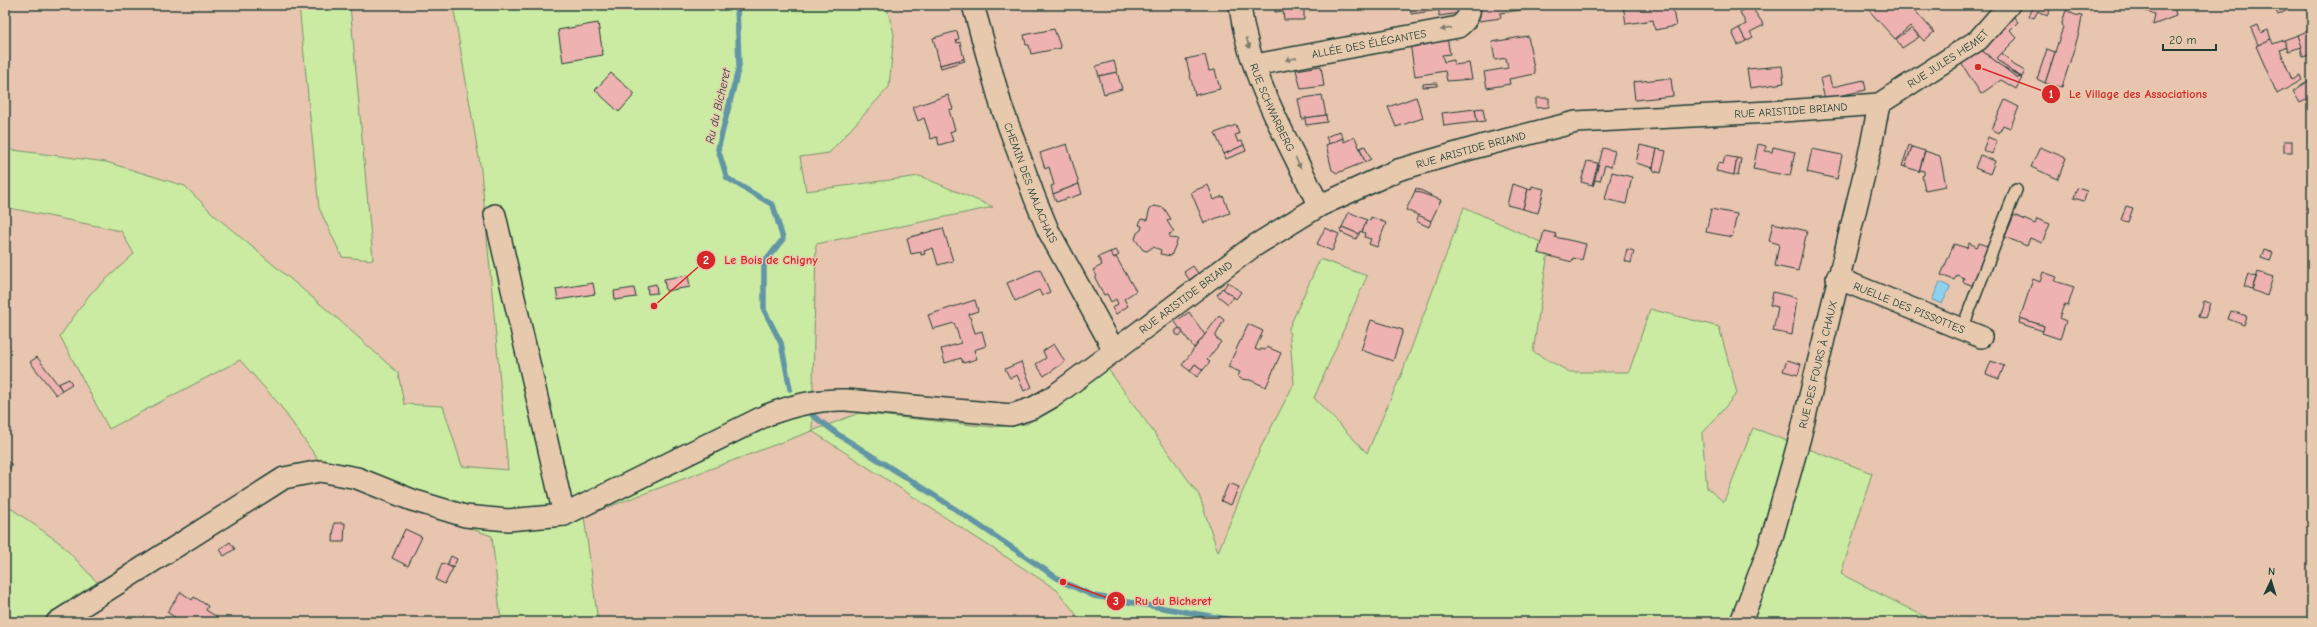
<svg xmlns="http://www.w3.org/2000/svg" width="2317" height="627" viewBox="0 0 2317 627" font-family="'Comic Neue',sans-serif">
<rect width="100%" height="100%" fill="#e8c5ae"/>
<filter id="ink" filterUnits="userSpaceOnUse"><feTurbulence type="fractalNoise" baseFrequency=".025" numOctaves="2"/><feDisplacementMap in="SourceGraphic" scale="8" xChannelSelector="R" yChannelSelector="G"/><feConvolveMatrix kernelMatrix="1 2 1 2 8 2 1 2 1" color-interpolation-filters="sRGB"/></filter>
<g filter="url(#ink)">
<g fill="#cbeaa2" stroke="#75946b">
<path d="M299,5H350L373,260L342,257L319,208Z"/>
<path d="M453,5H886L894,34L889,87L829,153L800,157L806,191L920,176L993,207L816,244L812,431L859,413L992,427L1027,424L1108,369L1199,495L1218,552L1261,447L1294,384L1289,328L1320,259L1367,276L1314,398L1367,453L1402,373L1464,207L1549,246L1533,352L1570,372H1629L1650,309L1719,327L1737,393L1702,434L1707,488L1724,502L1753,428L1872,473L1841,574L1935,622H1082L1057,590L812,431L584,516L598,622H501L492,536L334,482L279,404L240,360L109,429L60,336L90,294L134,254L121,231L5,207V149L106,162L185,186L213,214L338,319L398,373L404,404L443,406L462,466L508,470L481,170Z"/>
<path d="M5,504L60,543L98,583L83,622H5Z"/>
</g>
<path fill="#8fd1f0" stroke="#6296a5" d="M1940,282L1950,287L1942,304L1932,300Z"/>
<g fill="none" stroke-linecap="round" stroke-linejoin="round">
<g stroke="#6296a5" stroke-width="5.5">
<path d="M737,5L739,66L718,149L727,178L773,205L783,239L764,263V310L781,343L790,389"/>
<path d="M812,415L839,435L943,501L1063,582L1094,596L1244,622"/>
</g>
</g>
<g fill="#eeb2b0" stroke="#1f3d34">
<path d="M1275,5H1304V20H1284L1283,11L1275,12Z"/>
<path d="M1410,5H1460L1461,13L1439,16V10L1411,14Z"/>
<path d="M1527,5V9L1500,13L1501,18L1479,21L1477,6Z"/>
<path d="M1623,5H1672L1676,26L1655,30L1653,20L1626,24Z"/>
<path d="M1742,5H1750L1764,25L1750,32L1753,37L1746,41L1739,28L1746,24L1740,12L1744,9Z"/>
<path d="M1864,5H1910L1934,32L1924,41L1910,26L1895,39Z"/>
<path d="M2028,5H2053L2047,16L2038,11L2034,18L2029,16L2033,8Z"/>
<path d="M2128,5H2174L2176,16L2153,25L2155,14Z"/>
<path d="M2273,5H2297L2278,15Z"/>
<path d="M2312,7V18L2309,19L2307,8Z"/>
<path d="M2066,10L2075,15L2082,16L2079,33L2062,87L2045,83L2063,27L2062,23Z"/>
<path d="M2013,16L2018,22L2010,30L2017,38L1997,58L2011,71L2022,78L2016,77L1981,50Z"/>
<path d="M598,23L603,55L563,62L558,30Z"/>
<path d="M2258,25L2261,33L2268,30L2271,39L2258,45L2251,28Z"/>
<path d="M1739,28L1746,41L1738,45L1732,32Z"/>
<path d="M1912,28L1919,37L1902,48L1896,39Z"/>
<path d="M1054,29L1061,48L1031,54L1029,45H1026L1024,35Z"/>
<path d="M2312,29V54L2303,57L2298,35Z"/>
<path d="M957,31L959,39L956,40L957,43L960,42L964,59L940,65L933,38Z"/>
<path d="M2298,35L2302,47L2288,51L2284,40Z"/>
<path d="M1528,36L1535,74L1509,79L1510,84L1487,88L1484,72L1508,68L1506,58L1495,60L1492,42Z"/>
<path d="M1447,37L1450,54L1442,55L1444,62L1454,60V65L1469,63L1472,79L1447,81L1445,71L1415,76L1410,43Z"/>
<path d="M2271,39L2273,44L2284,40L2287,47L2280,50L2292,80L2300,76L2302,80L2277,94L2256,46Z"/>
<path d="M2047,49L2055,52L2045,83L2037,79Z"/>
<path d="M1981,50L2016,77L2022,78L2016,89L2001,80L1981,94L1961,63Z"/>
<path d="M2002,53L2014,65L2025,71L2022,77L2011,71L1997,58Z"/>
<path d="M1205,55L1209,71L1215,70L1220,89L1195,95L1186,59Z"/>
<path d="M964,59L965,61L941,68L940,65Z"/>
<path d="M1114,61L1117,72L1099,76L1096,66Z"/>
<path d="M1321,66L1324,86L1301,89L1296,70Z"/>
<path d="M1782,66L1784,83L1750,88L1747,69Z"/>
<path d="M1117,72L1122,89L1104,94L1099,76Z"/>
<path d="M611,73L635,94L619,112L595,90Z"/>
<path d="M1829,76L1832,87L1864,80L1866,90L1825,99L1820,79Z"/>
<path d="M1671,78L1673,96L1635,100L1633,82Z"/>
<path d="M2312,79V97L2300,103L2293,91Z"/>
<path d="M1437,83L1438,86L1423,87V84Z"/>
<path d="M948,95L953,109L949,110L955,130L950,132L953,141L939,145L937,137L931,139L924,118L918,121L913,107Z"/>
<path d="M1322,95L1326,115L1302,119L1298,99Z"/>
<path d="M1416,97L1423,118L1396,127L1388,107Z"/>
<path d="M1536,98H1549V107L1536,108Z"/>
<path d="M2005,100L2019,107L2010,128L2003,125L1999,133L1992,129Z"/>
<path d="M1483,108L1485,121L1477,122L1475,109Z"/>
<path d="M1475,109L1477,122L1444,126L1442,113Z"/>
<path d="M1326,115L1327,122L1306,125L1305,118Z"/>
<path d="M1236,125L1239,134L1235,135L1238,142L1242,141L1244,145L1224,154L1215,133Z"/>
<path d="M1340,131L1343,138L1329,144L1326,137Z"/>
<path d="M1355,137L1365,162L1337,173L1332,170L1326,145L1343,138L1344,142Z"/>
<path d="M1988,137L1997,141L1992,154L1983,150Z"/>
<rect x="2284" y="141" width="8" height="11"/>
<path d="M1067,144L1079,184L1053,194L1051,186L1054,185L1049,167L1045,169L1040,153Z"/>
<path d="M1758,144L1766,146L1765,151L1772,152L1773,147L1795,152L1790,176L1753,169Z"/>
<path d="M1244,145L1246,151L1226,159L1224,154Z"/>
<path d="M1640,145L1657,149L1653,168L1636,163Z"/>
<path d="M1909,145L1912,147L1905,167L1902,166Z"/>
<path d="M1365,146L1371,159L1365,162L1360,148Z"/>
<path d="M1912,147L1925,151L1919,171L1905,167Z"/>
<path d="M2040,147L2066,158L2058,179L2031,167Z"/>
<path d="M1603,148L1615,151L1611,167L1605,165L1600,181L1595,180L1593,186Z"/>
<path d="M1657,149L1666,151L1661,173L1654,171L1653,168Z"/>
<path d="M1812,149L1842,155L1837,179L1807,172Z"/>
<path d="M1925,151L1940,156L1946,186L1925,190L1922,176L1924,175V171L1920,170L1919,172Z"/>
<path d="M1980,155L1995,161L1990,174L1975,168Z"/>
<path d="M1725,156L1737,158L1734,175L1716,171L1718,163L1723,164Z"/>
<path d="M1737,158L1741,159L1738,176L1734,175Z"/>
<path d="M1587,161L1598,163L1592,185L1581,182Z"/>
<path d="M1612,172L1632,177L1626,204L1605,199Z"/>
<path d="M1079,184L1082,194L1056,202L1053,194Z"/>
<path d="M1512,184L1528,189L1523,209L1507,205Z"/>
<path d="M1208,185L1214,200L1223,196L1230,213L1204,223L1191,192Z"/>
<path d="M1532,186L1544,189L1538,213L1523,209L1528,189L1531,190Z"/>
<path d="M1416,188L1431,195L1430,198L1415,191Z"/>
<path d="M2077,188L2087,191L2084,201L2074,198Z"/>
<path d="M1415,191L1441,200L1431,221L1406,210Z"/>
<path d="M1154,206L1164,208L1171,219L1167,221L1174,232L1169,234L1171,238L1178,239L1171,256L1160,254L1161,250L1153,247L1147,251L1143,250L1135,239L1137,233L1141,230L1142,226L1139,225L1141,219L1147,220L1150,208Z"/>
<path d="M2126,206L2133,208L2128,222L2121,220Z"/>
<path d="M1711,209L1737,214L1732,237L1706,232Z"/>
<path d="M1349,212L1367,220L1362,232L1360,231L1359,234L1342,227Z"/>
<path d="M1418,215L1431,221L1429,227L1416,221Z"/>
<path d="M2014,215L2035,224L2037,219L2050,224L2042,243L2030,238L2027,246L2005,237Z"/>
<path d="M1371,217L1386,223L1377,247L1369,244L1371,239L1364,237L1365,233L1362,232L1367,220L1370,221Z"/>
<path d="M1773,223L1807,231L1798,271L1775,266L1779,244L1769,241Z"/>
<path d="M1342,227L1359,234L1356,239L1340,232Z"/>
<path d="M943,228L953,261L938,265L933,248L924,251L925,254L921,255V252L911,254L907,238Z"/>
<path d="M1325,228L1339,234L1332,251L1317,244Z"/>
<path d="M1544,231L1556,234L1555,237L1586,244L1582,260L1573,258L1572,262L1538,253Z"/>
<path d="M1969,243L1977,247L1979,243L1989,247L1974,286L1963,282L1964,278L1957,275L1954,280L1941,275L1954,244L1967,248Z"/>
<path d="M1627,249L1634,251L1631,263L1624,261Z"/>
<path d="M2264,249L2273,252L2270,261L2261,258Z"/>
<path d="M1116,250L1119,255L1114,258L1110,252Z"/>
<path d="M1110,252L1114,258L1116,257L1136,291L1124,299L1128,306L1116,314L1112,308L1118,304L1116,299L1111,302L1107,294L1104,295L1095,278L1097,276L1093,270L1102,265L1098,257Z"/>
<path d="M1193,266L1200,276L1191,282L1184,272Z"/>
<path d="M1040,269L1050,292L1042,296L1039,290L1015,301L1007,283Z"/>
<path d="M2043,272L2057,277L2055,281L2074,287L2068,306L2064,305L2059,318L2066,321L2060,339L2042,333L2044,326L2020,318L2033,279L2040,282Z"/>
<path d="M2258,272L2273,277L2267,296L2252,290Z"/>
<path d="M2248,274L2256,277L2252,289L2244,286Z"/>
<path d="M688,275L690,287L666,291L664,279Z"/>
<path d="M1228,282L1241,292L1236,299L1223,289Z"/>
<path d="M593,283L595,294L558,300L556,289Z"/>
<path d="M656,284L657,293L648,294L647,286Z"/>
<path d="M634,288L636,297L615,300L614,291Z"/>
<path d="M1222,288L1234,297L1228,304L1217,295Z"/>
<path d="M1773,292L1797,298L1792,335L1773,331L1778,307L1770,305Z"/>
<path d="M975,300L978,311L969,314L975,333L982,331L986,346L974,350L977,359L963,363L961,358L945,363L941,349L961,343L954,323L933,329L928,315Z"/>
<path d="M2204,301L2210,303L2205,318L2199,317Z"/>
<path d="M2231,311L2247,316L2244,325L2228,319Z"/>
<path d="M1189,312L1205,335L1194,348L1175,322Z"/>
<path d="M1219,316L1224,320L1215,337L1221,342L1207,360L1210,362L1203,370L1195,364L1190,371L1182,365Z"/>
<path d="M2020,318L2044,326L2043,331L2019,323Z"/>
<path d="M1371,320L1403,330L1393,361L1361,350Z"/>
<path d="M1248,324L1263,331L1255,349L1260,351L1261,349L1265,350L1267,347L1281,353L1266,387L1250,380L1241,379L1238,376L1240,372L1228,367Z"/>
<circle cx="1179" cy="332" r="3.5"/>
<path d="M1054,344L1065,362L1044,376L1036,364L1046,358L1043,351Z"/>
<path d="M37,357L62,390L56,395L30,362Z"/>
<path d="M1787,360L1801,364L1798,375L1783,371Z"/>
<path d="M1991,361L2004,366L1999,379L1986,374Z"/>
<path d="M1021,362L1032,387L1024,391L1017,375L1010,378L1005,369Z"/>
<path d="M1195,364L1203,370L1197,377L1190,371Z"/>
<path d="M69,379L72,384L62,390L58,384Z"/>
<path d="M5,460L12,465L5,475Z"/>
<path d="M1229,483L1239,487L1231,505L1221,501Z"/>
<path d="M334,523H345L344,542H333Z"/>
<path d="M405,529L422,537L408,566L392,558Z"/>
<path d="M230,542L235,549L224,556L220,549Z"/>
<path d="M451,556L457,559L453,568L447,565Z"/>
<path d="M442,563L453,568L445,584L436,580Z"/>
<path d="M181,592L192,600L194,597L208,606L206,610L217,617L215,620L218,622H182L167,612Z"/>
</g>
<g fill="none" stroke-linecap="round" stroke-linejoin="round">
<g stroke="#1f3d34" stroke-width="14">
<path id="lane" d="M1962,329L2016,190"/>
</g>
<g stroke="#1f3d34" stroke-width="24">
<g id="street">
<path id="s1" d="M973,5L1001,105L1034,196L1048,230L1114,350"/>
<path id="s2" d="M1240,5C1248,76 1289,142 1319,206"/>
<path id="s3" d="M1255,65L1458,27C1466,21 1471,15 1469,5"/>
<path d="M495,215L564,515"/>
<path id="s4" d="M1837,278L1981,337"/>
<path id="s5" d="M57,622L284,478L320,471L357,478L412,500L465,516L508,520L564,515L767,415C794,405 818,399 846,400L1011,415L1033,408L1054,396L1251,248L1319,206L1398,170L1481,146L1576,122L1770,112L1879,104L1978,40L2009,5"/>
<path id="s6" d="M1741,622L1769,548L1800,437L1871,146L1879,104"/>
</g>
</g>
<use href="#lane" stroke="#e7caae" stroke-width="11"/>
<use href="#street" stroke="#e7caae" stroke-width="21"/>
</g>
<defs><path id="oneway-solid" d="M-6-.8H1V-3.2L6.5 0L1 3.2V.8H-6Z"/></defs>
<g fill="#797c6b">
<use href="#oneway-solid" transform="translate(1446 29) rotate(169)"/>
<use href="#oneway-solid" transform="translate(1248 43) rotate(73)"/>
<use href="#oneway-solid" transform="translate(1291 59) rotate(169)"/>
<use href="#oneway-solid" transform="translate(1298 163) rotate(65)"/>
</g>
</g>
<g text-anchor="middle" stroke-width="3" stroke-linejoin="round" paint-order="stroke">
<g font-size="11" fill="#1f3d34" stroke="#e7caae">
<text dy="4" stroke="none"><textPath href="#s3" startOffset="116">ALLÉE DES ÉLÉGANTES</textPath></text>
<text dy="4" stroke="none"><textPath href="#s5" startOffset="2061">RUE JULES HEMET</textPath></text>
<text dy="4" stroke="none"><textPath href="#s2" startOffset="108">RUE SCHWARBERG</textPath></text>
<text dy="4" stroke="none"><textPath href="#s5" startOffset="1890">RUE ARISTIDE BRIAND</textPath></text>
<text dy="4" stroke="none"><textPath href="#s5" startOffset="1566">RUE ARISTIDE BRIAND</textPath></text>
<text dy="4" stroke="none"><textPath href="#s1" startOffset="187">CHEMIN DES MALACHAIS</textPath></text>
<text dy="4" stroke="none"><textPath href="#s5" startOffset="1242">RUE ARISTIDE BRIAND</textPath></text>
<text dy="4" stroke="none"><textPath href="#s4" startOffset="78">RUELLE DES PISSOTTES</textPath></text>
<text dy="4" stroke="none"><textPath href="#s6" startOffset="269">RUE DES FOURS À CHAUX</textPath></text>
</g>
<g font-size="12" font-style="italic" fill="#25443d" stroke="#e7caae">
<text transform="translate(718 106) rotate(-77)" y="4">Ru du Bicheret</text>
</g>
</g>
<path fill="none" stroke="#d62828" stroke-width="1.5" d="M1978 67L2051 94M654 306L706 260M1063 582L1116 601"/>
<g fill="#d62828" stroke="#e7caae" stroke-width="1.5">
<circle cx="1978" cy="67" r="4"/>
<circle cx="654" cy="306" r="4"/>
<circle cx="1063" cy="582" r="4"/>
<circle cx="2051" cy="94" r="10"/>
<circle cx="706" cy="260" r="10"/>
<circle cx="1116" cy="601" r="10"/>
</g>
<g font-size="12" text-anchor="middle" font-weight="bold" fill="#fff">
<text x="2051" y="98">1</text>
<text x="706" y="264">2</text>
<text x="1116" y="605">3</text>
</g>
<g font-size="12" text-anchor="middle" font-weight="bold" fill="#d62828" stroke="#e7caae" stroke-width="3" stroke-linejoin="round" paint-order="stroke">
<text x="2138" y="98">Le Village des Associations</text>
<text x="771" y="264">Le Bois de Chigny</text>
<text x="1173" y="605">Ru du Bicheret</text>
</g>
<rect width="2317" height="627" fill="none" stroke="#e7caae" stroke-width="20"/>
<rect x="10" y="10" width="2297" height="607" fill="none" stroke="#1f3d34" stroke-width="1.5" filter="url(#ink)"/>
<g transform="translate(2271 581) rotate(4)" stroke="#e7caae" stroke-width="3" paint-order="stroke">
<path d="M0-3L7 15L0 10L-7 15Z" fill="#1f3d34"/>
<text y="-6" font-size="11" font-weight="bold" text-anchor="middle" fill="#1f3d34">N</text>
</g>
<path d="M2163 44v6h53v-6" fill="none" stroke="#1f3d34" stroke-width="2"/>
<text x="2169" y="44" font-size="12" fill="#1f3d34" stroke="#e7caae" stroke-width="3" paint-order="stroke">20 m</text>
</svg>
